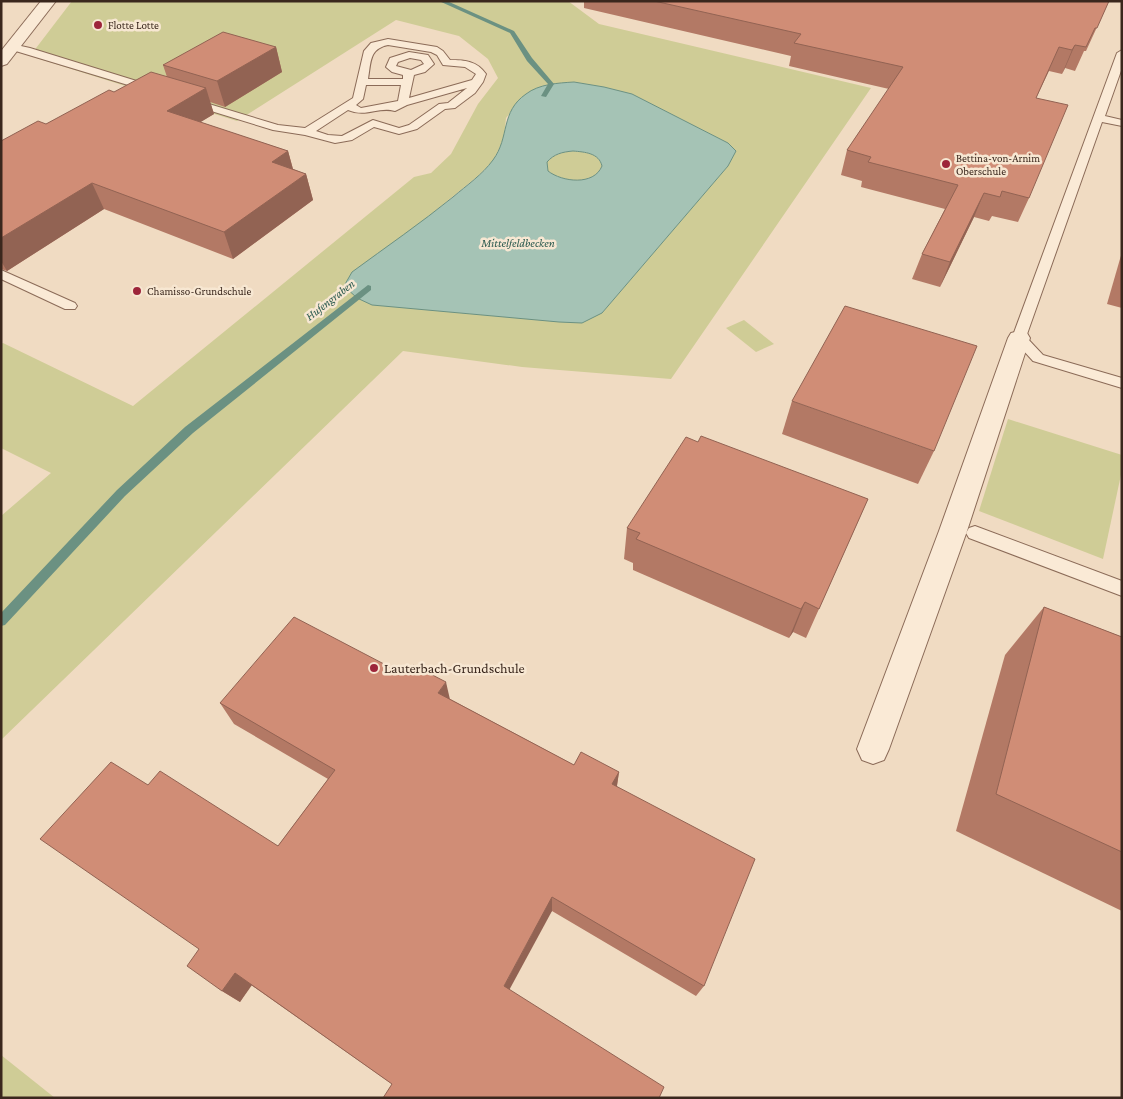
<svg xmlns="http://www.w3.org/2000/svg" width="1123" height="1099" viewBox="0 0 1123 1099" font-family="'Crimson Pro',serif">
<rect width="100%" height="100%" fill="#f0dbc2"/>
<g fill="#cfcc96" fill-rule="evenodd">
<path d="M72,1H568L599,24L871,88L671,379L522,367L403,351L1,740V516L51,473L1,448V344L3,343L133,406L414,177L431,173L451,154L478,104L498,78L488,59L459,36L396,20L237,121L30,56ZM574,82L604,87L632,94L728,143L736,151L728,166L602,313L435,211L478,176L493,161L504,139L506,118L527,93L551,84Z"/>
<path d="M573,151C585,152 599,153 602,166C594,186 562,182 548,171L547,162C554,154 563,152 573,151Z"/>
<path d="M744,320L774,344L756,352L726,328Z"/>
<path d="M1008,419L1122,455V470L1103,559L979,511Z"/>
<path d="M1,1055L55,1098H1Z"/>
</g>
<path fill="#a5c3b5" stroke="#6b9182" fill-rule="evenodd" d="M574,82L604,87L632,94L728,143L736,151L728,166L602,313L582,323L559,322L372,305L357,298L344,286L352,272C386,247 421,223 453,197C467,185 482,175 493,160C510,137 500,112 526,94C539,84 558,83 574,82ZM573,151C585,152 599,153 602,166C594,186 562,182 548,171L547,162C554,154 562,152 573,151Z"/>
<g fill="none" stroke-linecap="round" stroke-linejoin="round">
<g fill="#6b9182" fill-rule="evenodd">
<path d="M439,1H447L514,31L532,58L554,84L546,97L541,96L548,84L527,61L510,33Z"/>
<path d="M368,285L371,286V290L193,433L125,496L5,625L1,626V613L117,490L185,427Z"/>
</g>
<g stroke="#8b6b58" stroke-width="2">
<g id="lane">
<path d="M388,39L437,47L443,51L450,60C465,60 477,61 486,74L483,82L475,93L455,108L445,109L417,129L399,134L374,127L352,140L335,143L305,135L273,130L185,103L184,101L189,98L278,125L305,128L353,98L364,51L371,43ZM388,45L431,52L437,55L443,65L465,67L476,74L472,80L409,98L414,75L425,72L434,64L428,55L409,52L390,58L386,67L392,72L403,75V79H368C371,62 369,49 388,45ZM410,58L421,60L424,64L411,70L396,66L398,62ZM366,85H401L398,101L361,108L356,105L363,99ZM467,88L448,103L439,104L409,125L399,128L373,120L342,136L328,135L316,131L348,110C367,118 378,106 395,111L407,105Z"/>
<path d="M12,44L30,48L156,87L157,89L152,92L148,91L9,49V45Z"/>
<path d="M1122,50V68L1105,116L1122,120V126L1102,122L1026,337L1043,355L1122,378V388L1033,361L1012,338L1117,53Z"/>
<path d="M1,270L75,303L77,306L75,309H65L1,279Z"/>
<path d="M975,526L1122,581V596L969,538L966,533L969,528Z"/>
</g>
</g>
<g stroke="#8b6b58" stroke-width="2">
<g id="street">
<path d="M41,1H56L7,64L1,66V51Z"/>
<path d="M1019,331L1027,333L1030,338L967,531L889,749L884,760L873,764L862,760L857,749L939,531L1008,338L1011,333Z"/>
</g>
</g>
<use href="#lane" fill="#faead6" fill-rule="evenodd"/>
<use href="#street" fill="#faead6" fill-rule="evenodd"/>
</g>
<g fill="#b37965">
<path d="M584,1H1109L1086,51H1084L1075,71L1065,68L1062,74L1049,71L1036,98L1029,198L1018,222L992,216L989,221L974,217L940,287L912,279L922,254L945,209L861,187L862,181L841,175L847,150L889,89L789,66L791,56L584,8Z"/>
<path d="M276,47L282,72L225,107L210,102L214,114L200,122L288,151L293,169L306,174L313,200L233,259L104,209L7,271L1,269V141L46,124L114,92L167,77L163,65Z"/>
<path d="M1122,252V308L1107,304Z"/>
<path d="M792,401L934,451L918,484L782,434Z"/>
<path d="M698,442L868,499L806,638L793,632L789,638L633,570V563L624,559L627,528Z"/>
<path d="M1044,607L1122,637V911L956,831L1005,655Z"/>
<path d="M450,699L574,765L619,772L617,786L704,986L696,996L552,911L392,1084L251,985L240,1002L222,991L199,949L148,785L278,846L328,779L234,724L220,703Z"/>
</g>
<g fill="#926353">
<path d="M1075,45L1065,68L1062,74L1072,50Z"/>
<path d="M276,47L282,72L225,107L217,81Z"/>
<path d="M206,88L214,114L176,137L167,111Z"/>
<path d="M288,151L295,177L272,162Z"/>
<path d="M306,174L313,200L233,259L224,232Z"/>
<path d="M92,183L104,209L7,271L1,261V238Z"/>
<path d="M984,193L974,217L940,287L950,262Z"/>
<path d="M805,602L793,632L789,638L801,609Z"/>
<path d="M446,682L451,704L438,693Z"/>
<path d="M619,772L616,791L612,784Z"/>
<path d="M552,897V911L506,996L504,986Z"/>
<path d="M235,973L252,985L240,1002L222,991Z"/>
</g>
<g fill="#d08d76" stroke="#926353">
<path d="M654,1H1109L1097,28H1095L1086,47L1075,45L1072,50L1059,47L1036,98L1068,105L1029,198L1002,191L1000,197L984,193L950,262L922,254L958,185L868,162L871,157L847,150L903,67L794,43L801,34Z"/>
<path d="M223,32L276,47L217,81L163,65Z"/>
<path d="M151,72L206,88L167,111L288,151L272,162L306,174L224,232L92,183L1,238V141L38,121L46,124L109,90L114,92Z"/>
<path d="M845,306L977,346L934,451L792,401Z"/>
<path d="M701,436L868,499L819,609L805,602L801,609L636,539L640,533L627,528L686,437L698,442Z"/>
<path d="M1044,607L1122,637V852L996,794Z"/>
<path d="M294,617L405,675L413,665L446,682L438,693L574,765L581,752L619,772L612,784L755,859L704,986L552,897L504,986L664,1087L659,1098H383L392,1084L235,973L222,991L187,966L199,949L40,839L111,762L148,785L160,771L278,846L335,770L220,703Z"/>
</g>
<g fill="#9d253a" stroke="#f7e7d2" stroke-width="2">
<circle cx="98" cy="25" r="5"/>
<circle cx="946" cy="164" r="5"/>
<circle cx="137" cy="291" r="5"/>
<circle cx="374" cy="668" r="5"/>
</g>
<g text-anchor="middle" stroke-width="5" stroke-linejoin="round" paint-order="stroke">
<g font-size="11" fill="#3a271d" stroke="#f7e7d2" text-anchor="start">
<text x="108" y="29">Flotte Lotte</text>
<text x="956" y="162">Bettina-von-Arnim<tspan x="956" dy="13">Oberschule</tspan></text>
<text x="147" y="295">Chamisso-Grundschule</text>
</g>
<g font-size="12" font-style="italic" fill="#2c5b50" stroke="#f7e7d2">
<text x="518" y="247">Mittelfeldbecken</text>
<text transform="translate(330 300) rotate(-38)" y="4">Hufengraben</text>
</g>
<g font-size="14" fill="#3a271d" stroke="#f7e7d2" text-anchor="start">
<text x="384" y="673">Lauterbach-Grundschule</text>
</g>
</g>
<rect width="1123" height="1099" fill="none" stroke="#3a271d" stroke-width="5"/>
</svg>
